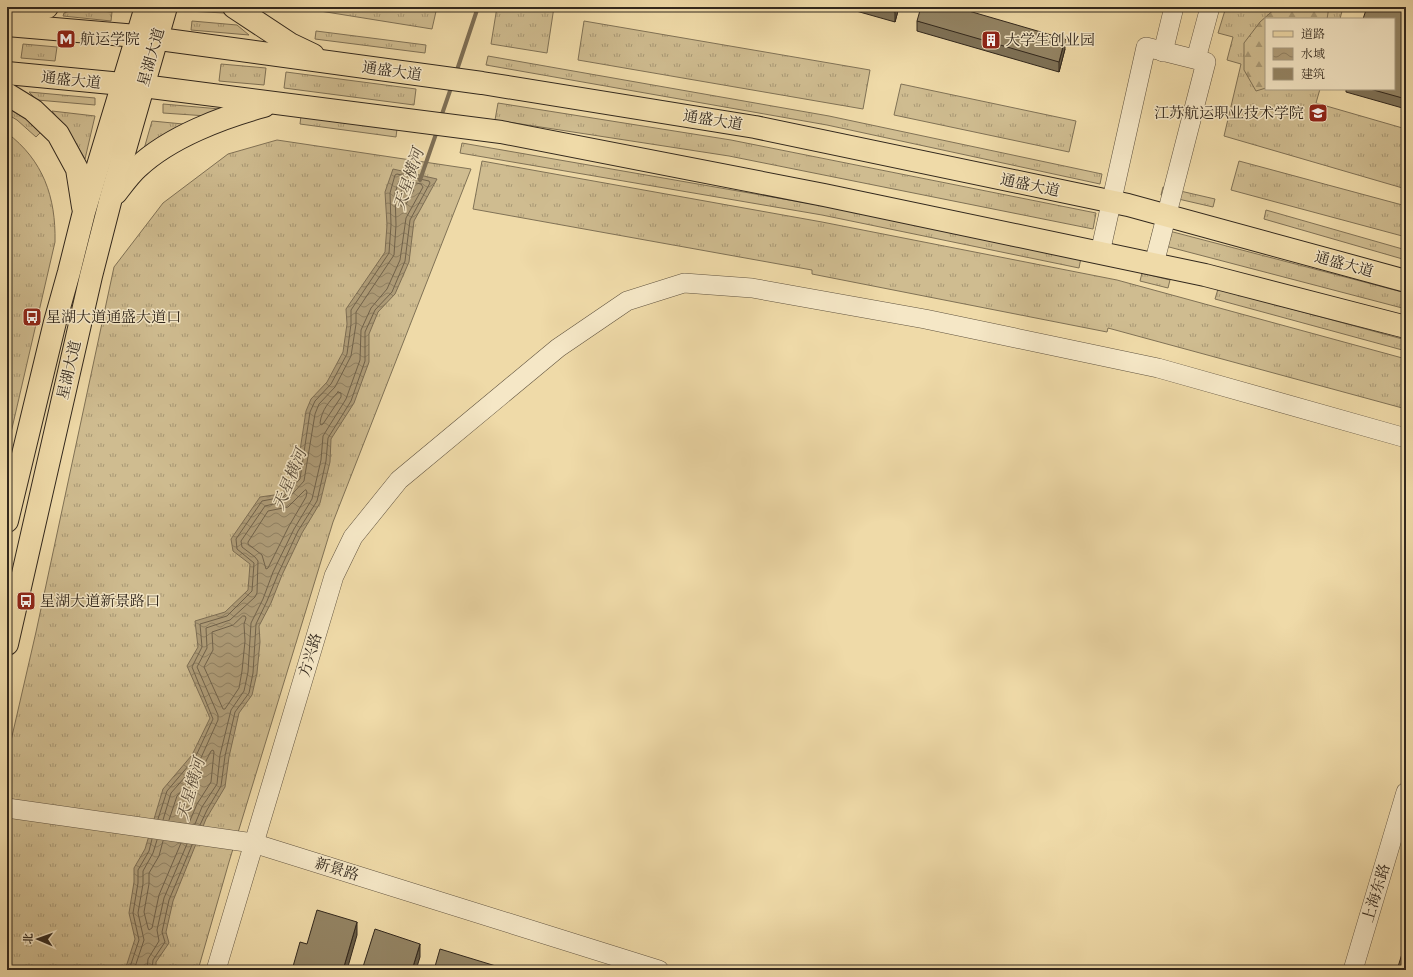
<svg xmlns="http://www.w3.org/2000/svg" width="1413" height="977" viewBox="0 0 1413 977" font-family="'EB Garamond','Noto Serif SC',serif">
<defs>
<pattern id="grass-tufts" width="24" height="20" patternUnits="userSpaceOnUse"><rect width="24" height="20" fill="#cfbc90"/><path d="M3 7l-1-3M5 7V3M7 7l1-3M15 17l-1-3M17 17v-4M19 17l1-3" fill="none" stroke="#a99975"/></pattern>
<pattern id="forest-firs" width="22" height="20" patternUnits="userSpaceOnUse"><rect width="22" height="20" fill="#cfbc90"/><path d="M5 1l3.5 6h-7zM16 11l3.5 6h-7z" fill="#a99975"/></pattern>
<pattern id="water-waves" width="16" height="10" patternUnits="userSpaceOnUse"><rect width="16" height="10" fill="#af9d79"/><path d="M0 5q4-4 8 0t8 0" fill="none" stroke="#8f8063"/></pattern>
</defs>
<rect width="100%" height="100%" fill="#efdaa8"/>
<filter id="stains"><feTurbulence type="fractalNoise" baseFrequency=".005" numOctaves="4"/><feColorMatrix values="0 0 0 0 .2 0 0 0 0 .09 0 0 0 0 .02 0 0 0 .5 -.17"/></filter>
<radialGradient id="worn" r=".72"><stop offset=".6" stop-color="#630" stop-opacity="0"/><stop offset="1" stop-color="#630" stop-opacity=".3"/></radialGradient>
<g fill="url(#grass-tufts)" stroke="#807256">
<path d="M189,7H218L224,13L188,11Z"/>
<path d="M295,7H437L432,29Z"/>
<path d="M497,7H554L547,53L491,44Z"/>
<path d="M1226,7H1343L1340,19H1266V89H1320L1316,103L1406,129V189L1224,136L1241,64L1227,60L1233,37L1218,33Z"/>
<path d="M75,9L112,12L111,21L63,16L64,13Z"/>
<path d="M192,21L237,25L249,35L191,30Z"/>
<path d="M584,21L870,70L863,109L578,60Z"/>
<path d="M316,31L426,45L425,53L315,39Z"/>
<path d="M23,44L57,47L55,61L21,58Z"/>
<path d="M488,56L829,116L1102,174L1100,184L827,125L486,65Z"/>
<path d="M221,64L266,68L264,85L219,81Z"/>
<path d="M286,72L416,89L414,105L284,88Z"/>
<path d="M901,84L1076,121L1069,152L894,115Z"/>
<path d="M29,92L95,98V105L37,100Z"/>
<path d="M498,103L731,140L1096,213L1093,229L729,156L495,120Z"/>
<path d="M163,104L220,109L207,116L163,113Z"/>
<path d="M7,107L13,108L42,131L36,137L17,120L7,114Z"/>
<path d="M52,111L95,116L85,159L71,135Z"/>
<path d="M301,116L397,129L396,137L300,124Z"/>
<path d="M152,121L183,124L144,149Z"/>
<path d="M7,133C43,160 56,197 55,242L7,450Z"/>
<path d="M277,140L471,169L333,522L229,862L198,970H7V758L36,632L114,267L163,203L228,154Z"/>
<path d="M462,143L824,206L1081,258L1079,268L822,215L460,153Z"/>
<path d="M482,161L822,222L1117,280L1406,359V409L1108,328L1107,332L812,274V270L473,209Z"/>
<path d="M1239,161L1406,206V237L1231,190Z"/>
<path d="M1163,187L1215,199L1213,207L1161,195Z"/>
<path d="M1266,210L1406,250V260L1264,219Z"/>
<path d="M1154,227L1406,293V309L1150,242Z"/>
<path d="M1142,273L1170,280L1168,288L1140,281Z"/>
<path d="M1218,289L1406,340V351L1215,299Z"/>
</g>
<path fill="url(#forest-firs)" stroke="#807256" d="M1277,7H1329L1327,19H1266V88L1256,91L1244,70V43L1260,22Z"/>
<path fill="url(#water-waves)" stroke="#7d6e54" d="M393,169L437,179L414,221L409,262L395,294L378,312L369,334V362L354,403L331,439L330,462L320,503L302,533L282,575L271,603L259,626L260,642L257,673L252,695L239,713L229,757L225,787L206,819L173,901L166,932L169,943L156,962V970H125L135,939L129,913L134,882V868L145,849L163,789L192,755L210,718L187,666L198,647L195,621L225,612L248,590L250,564L233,551L231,539L260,497L281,494L296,477L306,411L311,399L327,382L343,352L347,324L346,309L385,252L387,225L385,192Z"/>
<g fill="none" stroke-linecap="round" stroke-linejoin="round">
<g stroke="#70624b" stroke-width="1">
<path d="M403,187L412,188L414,190L405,206L403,207L401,206V194Z"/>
<path d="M338,392L341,393V397L323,424L321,425L320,423C322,409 329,402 338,392Z"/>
<path d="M306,490L307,492L306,497L289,526L268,568L266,569L262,555L248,544V542L268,511L288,507L304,491Z"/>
<path d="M243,616H245L246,618L244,624L245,641L242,671L239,688L225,709H223L204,667L213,650L212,632L233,625Z"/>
<path d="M158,819L167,791L195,758L213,719L192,667L202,647L200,624L227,616L252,591L254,563L237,549L236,539L262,501L283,497L300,479L310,412L315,401L331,384L347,354L351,324V310L389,253L391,225L390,193L395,175L397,174L429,181L430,183L410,220L405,261L392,292L375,310L365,332V361L351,401L328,438L326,461L317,501L298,531L278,574L267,601L256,624L253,673L249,693L235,712L225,756L221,786L207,810L200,825"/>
<path d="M163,820L171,793L200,760L218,720V715L197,667L207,648L206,628L230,620L255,597L257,593L258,561L255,557L242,547L241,541L265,506L286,501L304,481L315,414L319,404L335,387L351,356L356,324V312L394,255L396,225L395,193L399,181L401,180L421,184L423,187L406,218L400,260L387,289L371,308L361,330L360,360L346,399L323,436L321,460L312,499L294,529L273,572L263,599L251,623L248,672L244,691L231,710L220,755L217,784L202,807L195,824"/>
<path d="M169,820L177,796L204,765L211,751L213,750L214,752L211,782L197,804L189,823"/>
<path d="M163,841L159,856L149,873V884L144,912L148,928L149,930L152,928L159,895L181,843"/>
<path d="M129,970L139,940L133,913L138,883V870L149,851L152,839"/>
<path d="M134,970L144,940L138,913L143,884V871L153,853L157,840"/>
<path d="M147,970L148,959L159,941L157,930L164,898L187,844"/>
<path d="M152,970L153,960L165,942L162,932L169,900L192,845"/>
</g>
<g stroke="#7d6e54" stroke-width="4">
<path d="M456,73L478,7"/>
<path d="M441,117L452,85"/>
<path d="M420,180L437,131"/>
</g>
<g stroke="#615440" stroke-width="20">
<g id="minor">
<path d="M1163,52L1174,7"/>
<path d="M1196,59L1210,7"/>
<path d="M1100,253L1146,47L1206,62L1154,264"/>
<path d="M7,808L253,843L659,970"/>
<path d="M216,970L334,576L353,537L399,480L558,348L627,301L684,283L752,288L925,319L1158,368L1406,438"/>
<path d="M1353,970L1406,792"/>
</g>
</g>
<g stroke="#32281d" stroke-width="24">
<g id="major">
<path d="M234,7L290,44L313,55"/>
<path d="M7,15L38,10L47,7"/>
<path d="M7,25L137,36L482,83L755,127L1128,205L1406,281"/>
<path d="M7,73L143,86L501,132L824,195L1205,275L1406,327"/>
<path d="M7,94L33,110L58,134L77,169L83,207"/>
<path d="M116,193C123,184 130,174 138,167C170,137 223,117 264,106"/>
<path d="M7,521L55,322L69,272L84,212L146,7"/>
<path d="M7,644L91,276L111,198L166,7"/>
</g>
</g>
<use href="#minor" stroke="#f5e7c6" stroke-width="19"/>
<use href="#major" stroke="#efdaa8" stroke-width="22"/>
</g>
<g fill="#7f7257" stroke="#32281d">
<path d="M842,7H899L895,22Z"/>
<path d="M1406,7V109L1346,92V89H1394Z"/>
<path d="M917,21L1065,49L1059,72L917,31Z"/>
</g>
<g fill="#685d47" stroke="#32281d">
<path d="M896,7H899L895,22V12Z"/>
<path d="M1065,39V49L1059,72V62Z"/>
<path d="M357,922V935L347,970H343Z"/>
<path d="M420,944V957L416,970H412Z"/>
</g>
<g fill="#948565" stroke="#32281d">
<path d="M878,7H896L895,12Z"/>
<path d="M921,7H955L1065,39L1059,62L917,21Z"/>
<path d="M1367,7H1406V99L1370,89H1394V19H1363Z"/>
<path d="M317,910L357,922L343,970H292L300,942L307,944Z"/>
<path d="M375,929L420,944L412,970H362Z"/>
<path d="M1406,941V970H1397Z"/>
<path d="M440,949L509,970H434Z"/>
</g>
<defs>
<g id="metro-square" transform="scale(1)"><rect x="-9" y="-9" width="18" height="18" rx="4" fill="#8f2418" stroke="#f5e7c6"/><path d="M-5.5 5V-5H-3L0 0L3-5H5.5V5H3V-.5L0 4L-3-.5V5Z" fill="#fff"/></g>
<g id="building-square" transform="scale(1)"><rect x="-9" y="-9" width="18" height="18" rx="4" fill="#8f2418" stroke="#f5e7c6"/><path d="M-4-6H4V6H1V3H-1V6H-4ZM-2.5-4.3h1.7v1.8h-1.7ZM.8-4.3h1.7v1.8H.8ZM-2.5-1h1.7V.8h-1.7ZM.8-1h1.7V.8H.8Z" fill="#fff"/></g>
<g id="university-square" transform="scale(1)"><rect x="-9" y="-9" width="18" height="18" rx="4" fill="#8f2418" stroke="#f5e7c6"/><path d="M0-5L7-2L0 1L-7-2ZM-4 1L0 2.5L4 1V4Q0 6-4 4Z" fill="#fff"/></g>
<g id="bus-square" transform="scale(1)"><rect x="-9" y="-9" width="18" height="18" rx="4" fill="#8f2418" stroke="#f5e7c6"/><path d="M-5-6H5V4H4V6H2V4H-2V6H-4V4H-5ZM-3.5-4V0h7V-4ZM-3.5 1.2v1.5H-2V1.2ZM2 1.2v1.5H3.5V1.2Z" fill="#fff"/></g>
</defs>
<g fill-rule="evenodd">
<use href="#metro-square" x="66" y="39"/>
<use href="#building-square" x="991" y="40"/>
<use href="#university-square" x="1318" y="113"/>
<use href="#bus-square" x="32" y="317"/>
<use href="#bus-square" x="26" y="601"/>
</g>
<g text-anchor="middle" stroke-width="3" stroke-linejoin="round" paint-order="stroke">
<g font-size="15" fill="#32281d" stroke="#f5e7c6" text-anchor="start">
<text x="80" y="44">航运学院</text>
<text x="1005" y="45">大学生创业园</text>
<text x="1304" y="118" text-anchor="end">江苏航运职业技术学院</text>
<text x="46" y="322">星湖大道通盛大道口</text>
<text x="40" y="606">星湖大道新景路口</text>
</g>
<g font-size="15" fill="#32281d" stroke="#f5e7c6">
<text transform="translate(151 57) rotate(-74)" y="5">星湖大道</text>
<text transform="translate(392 71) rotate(8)" y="5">通盛大道</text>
<text transform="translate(71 80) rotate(6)" y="5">通盛大道</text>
<text transform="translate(713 120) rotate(9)" y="5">通盛大道</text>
<text transform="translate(1030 185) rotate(12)" y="5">通盛大道</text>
<text transform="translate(1344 264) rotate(15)" y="5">通盛大道</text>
<text transform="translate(69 370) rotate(-77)" y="5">星湖大道</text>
<text transform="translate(310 655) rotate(-73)" y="5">方兴路</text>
<text transform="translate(337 869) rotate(17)" y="5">新景路</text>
<text transform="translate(1376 893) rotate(-73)" y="5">上海东路</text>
</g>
<g font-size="16" font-style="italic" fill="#584b39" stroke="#f5e7c6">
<text transform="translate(408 179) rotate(-72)" y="6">天星横河</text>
<text transform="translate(289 479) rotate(-68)" y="6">天星横河</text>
<text transform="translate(190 789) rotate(-74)" y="6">天星横河</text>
</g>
</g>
<rect width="1413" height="977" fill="none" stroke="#efdaa8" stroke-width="24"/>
<rect x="8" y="8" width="1397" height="961" fill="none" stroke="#32281d" stroke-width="2"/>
<rect x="12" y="12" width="1389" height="953" fill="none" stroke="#32281d"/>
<rect x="1265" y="18" width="130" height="72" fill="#f5e7c6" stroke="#a79b82"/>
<rect x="1273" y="31" width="20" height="6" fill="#efdaa8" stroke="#a79b82"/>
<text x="1301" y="38" font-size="12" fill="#32281d">道路</text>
<rect x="1273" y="48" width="20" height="12" fill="url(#water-waves)" stroke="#a79b82"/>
<text x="1301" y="58" font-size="12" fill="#32281d">水域</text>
<rect x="1273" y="68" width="20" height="12" fill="#948565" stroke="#a79b82"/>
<text x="1301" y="78" font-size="12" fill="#32281d">建筑</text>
<g transform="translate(38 939) rotate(272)" stroke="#f5e7c6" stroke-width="3" paint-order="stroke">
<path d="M0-3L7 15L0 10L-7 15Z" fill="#32281d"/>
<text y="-6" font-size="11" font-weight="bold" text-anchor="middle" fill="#32281d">北</text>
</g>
<rect width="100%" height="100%" filter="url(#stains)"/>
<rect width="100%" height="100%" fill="url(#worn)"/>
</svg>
